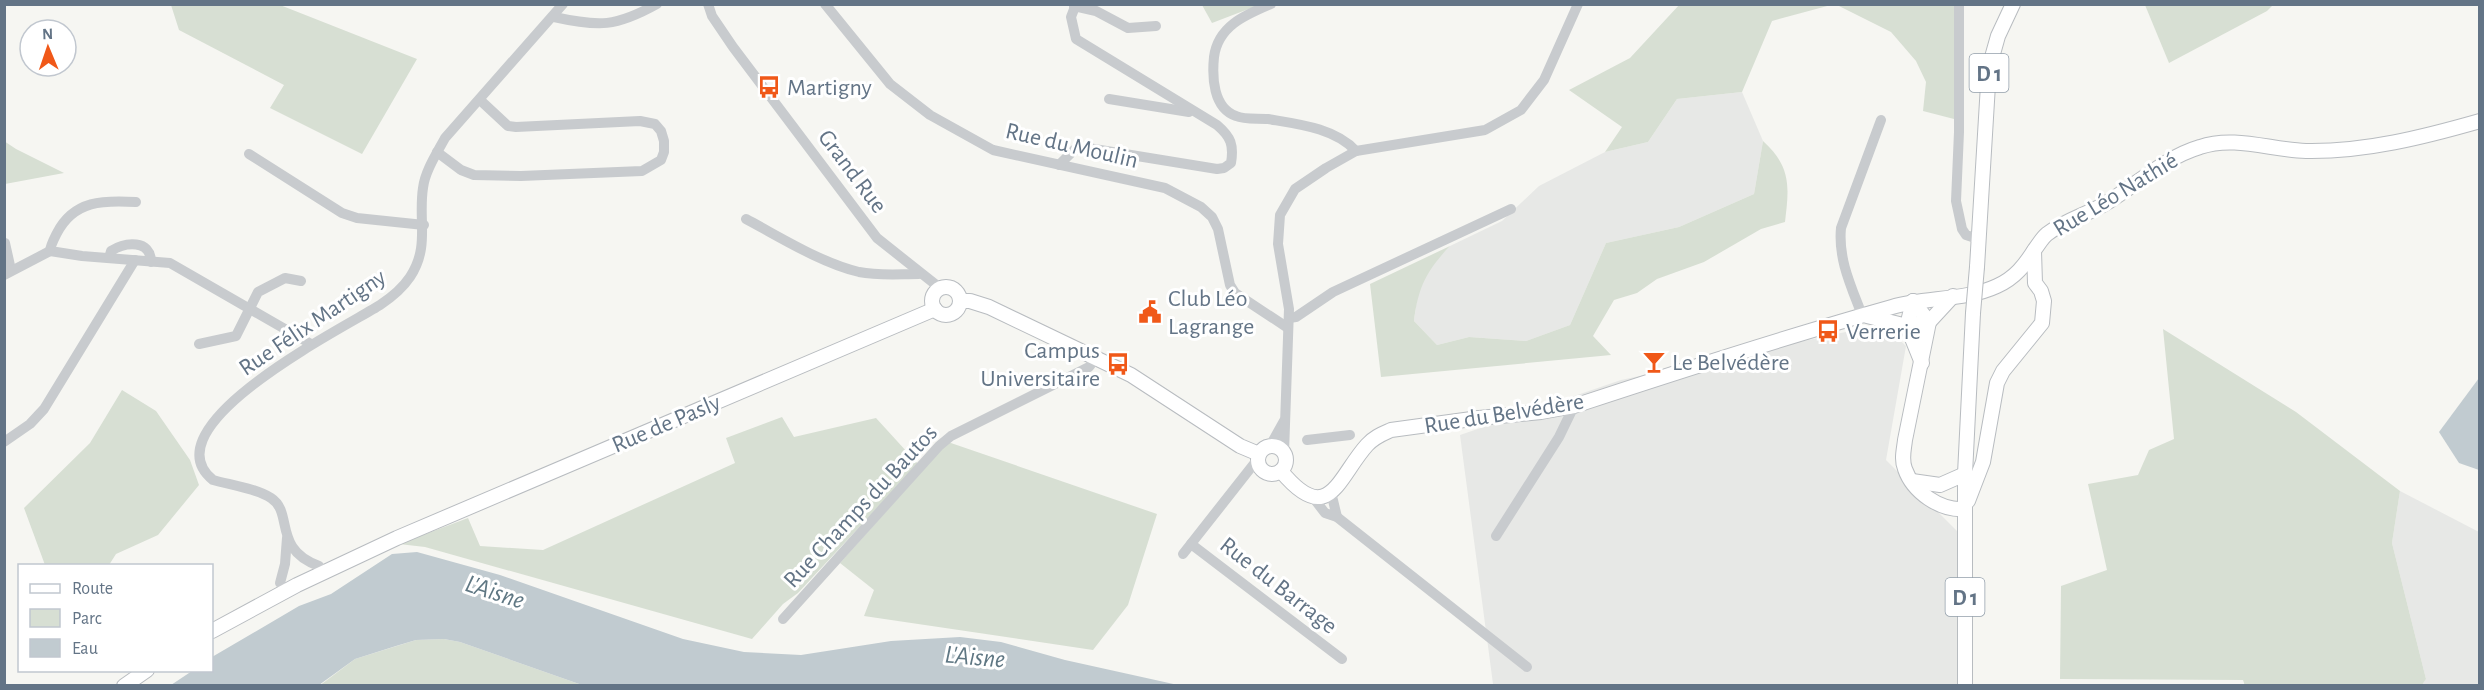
<svg xmlns="http://www.w3.org/2000/svg" width="2484" height="690" viewBox="0 0 2484 690" font-family="'Alegreya Sans',sans-serif">
<rect width="100%" height="100%" fill="#f6f6f2"/>
<g fill="#e7e8e6">
<path d="M1742,92L1763,141L1754,194L1679,227L1606,243L1570,325L1526,341L1469,337L1437,345L1414,321L1418,291L1433,263L1450,246L1502,221L1539,186L1605,152L1648,142L1677,99Z"/>
<path d="M1883,324L1906,346L1886,460L1961,535L1957,685L1493,684L1460,435L1621,380Z"/>
<path d="M2400,491L2479,532V685H2422L2426,679L2392,543Z"/>
</g>
<g fill="#d7dfd3">
<path d="M1680,4L1831,5L1772,21L1742,92L1677,99L1648,142L1605,152L1622,127L1569,90L1630,58Z"/>
<path d="M171,5H280L417,59L362,154L270,108L284,85L179,30Z"/>
<path d="M1202,5H1259L1212,23Z"/>
<path d="M1837,5H1955L1954,119L1923,111L1926,82L1916,61L1891,32Z"/>
<path d="M2145,5H2273L2267,11L2169,63Z"/>
<path d="M4,141L16,149L64,173L5,184Z"/>
<path d="M1763,141C1792,167 1789,188 1785,222L1761,229L1704,262L1657,279L1637,293L1614,300L1593,336L1611,355L1381,377L1370,284L1450,246C1426,271 1418,288 1414,321L1437,345L1469,337L1526,341L1570,325L1606,243L1679,227L1754,194Z"/>
<path d="M2163,329L2296,412L2400,491L2392,543L2426,679L2422,685L2245,686L2243,680L2060,679L2061,586L2107,570L2088,484L2138,475L2149,450L2174,439Z"/>
<path d="M122,390L156,411L190,460L199,485L158,535L116,554L109,565H45L24,508L90,443Z"/>
<path d="M782,417L794,437L876,418L918,464L798,593L783,604L752,639L425,547L399,544L468,518L480,546L543,550L735,463L726,438Z"/>
<path d="M948,442L1157,514L1128,605L1093,650L864,616L874,590L840,563Z"/>
<path d="M444,639L460,642L582,685L319,686L355,659L416,640Z"/>
</g>
<g fill="#c1cbd0">
<path d="M2479,378V470L2459,463L2439,432Z"/>
<path d="M417,552L500,575L683,639L744,652L801,655L891,641L960,637L1001,642L1065,660L1178,685H582L460,642L444,639L416,640L396,646L355,659L319,685H171L192,671L212,670V657L299,606L331,594L392,554Z"/>
</g>
<g fill="none" stroke-linecap="round" stroke-linejoin="round">
<g stroke="#b8bcc0" stroke-width="16">
<g id="major">
<path d="M1977,267L1989,68L1998,36L2013,4"/>
<circle cx="946" cy="301" r="14"/>
<path d="M960,301H970L989,307L1131,375L1240,446L1259,454"/>
<path d="M1913,301L1929,322L1905,440C1904,450 1901,459 1905,469C1913,492 1940,511 1965,509"/>
<path d="M1913,301L1907,326L1922,363"/>
<path d="M1867,316L1907,326L1929,322L1953,296"/>
<circle cx="1272" cy="460" r="14"/>
<path d="M1281,471C1329,529 1338,477 1367,445C1374,437 1382,434 1391,430L1479,418L1541,412L1574,406C1680,371 1785,337 1892,307C1925,297 1965,301 1997,286C2015,278 2025,265 2035,249C2039,244 2042,238 2047,234C2065,220 2089,214 2108,202C2137,184 2166,157 2200,147C2234,135 2271,150 2306,151C2365,152 2424,137 2480,121"/>
<path d="M1912,481L1940,485L1965,474"/>
<path d="M1968,501L1983,462L1997,383L2003,371L2042,323L2044,301L2041,291L2035,283L2034,251"/>
<path d="M212,631L297,585L397,538L935,309"/>
<path d="M124,686L147,670"/>
<path d="M1965,686V474L1973,313"/>
</g>
</g>
<g stroke="#c8cbce" stroke-width="10">
<path d="M708,4L712,16L733,47L877,238L940,288"/>
<path d="M825,4L890,84L930,115L993,150L1165,188L1201,207L1212,217L1218,229L1230,285L1235,293L1288,328"/>
<path d="M1271,4C1245,15 1218,26 1214,57C1212,77 1213,108 1236,116C1245,120 1258,118 1268,119C1298,124 1335,128 1356,151"/>
<path d="M1959,4V132L1956,201L1962,229L1966,235L1978,239"/>
<path d="M1074,6L1096,11L1128,28L1156,26"/>
<path d="M554,17C599,27 616,27 657,4"/>
<path d="M1109,99L1189,112"/>
<path d="M437,152L461,170L474,175L521,176L642,171L661,160L664,152V141L661,131L655,124L640,121L516,127L508,126L480,100"/>
<path d="M249,154L342,213L357,218L424,225"/>
<path d="M1059,165L1074,150L1088,148L1217,169L1224,168L1231,163C1234,145 1231,137 1217,125L1076,39L1071,17L1076,4"/>
<path d="M136,202C104,200 74,200 57,233C54,239 51,244 50,251L82,256L170,263L311,344"/>
<path d="M746,219C780,237 821,263 859,272C879,276 899,274 919,274"/>
<path d="M5,243L11,270"/>
<path d="M109,258L111,251C125,242 151,239 151,262"/>
<path d="M4,275L50,251"/>
<path d="M1862,315C1851,286 1838,259 1841,228L1881,120"/>
<path d="M1289,318L1296,317L1333,292L1511,209"/>
<path d="M199,344L236,336L258,292L285,278L301,281"/>
<path d="M1307,440L1350,435"/>
<path d="M4,442L30,424L44,409L135,260"/>
<path d="M1270,446L1284,421"/>
<path d="M1284,453L1289,309L1278,244L1280,215L1295,189L1326,168L1356,151L1485,130L1521,110L1544,80L1578,4"/>
<path d="M1331,492L1337,517"/>
<path d="M1312,496L1325,513L1337,517L1527,667"/>
<path d="M1496,536L1559,437L1574,406"/>
<path d="M1191,544L1342,659"/>
<path d="M1183,554L1257,460"/>
<path d="M319,566C272,549 294,513 271,498C255,488 231,485 213,480C146,426 347,326 380,305C392,297 402,289 410,277C430,247 418,220 423,188C425,171 437,153 445,138L563,4"/>
<path d="M280,583L285,564L287,538"/>
<path d="M783,619L939,446L951,436L1089,367L1096,358"/>
</g>
<use href="#major" stroke="#fff" stroke-width="14"/>
<g stroke="#b8bcc0" stroke-width="16" stroke-linecap="butt">
<path id="major-bridge" d="M1973,313L1977,267"/>
</g>
<use href="#major-bridge" stroke="#fff" stroke-width="14"/>
</g>
<defs>
<g id="bus-bare" transform="scale(1.8)"><path d="M-5-6H5V4H4V6H2V4H-2V6H-4V4H-5ZM-3.5-4V0h7V-4ZM-3.5 1.2v1.5H-2V1.2ZM2 1.2v1.5H3.5V1.2Z" fill="#f05818" stroke="#fff" stroke-width="2.5" paint-order="stroke"/></g>
<g id="civic-bare" transform="scale(1.8)"><path d="M-.6-6.5H3V-4.5H.6V-3L4-1V1h2V6H-6V1h2V-1L-.6-3ZM-1.2 2.5V6h2.4V2.5Z" fill="#f05818" stroke="#fff" stroke-width="2.5" paint-order="stroke"/></g>
<g id="bar-bare" transform="scale(1.8)"><path d="M-6-5H6L.8 .8V4.5H3.5V6h-7V4.5H-.8V.8Z" fill="#f05818" stroke="#fff" stroke-width="2.5" paint-order="stroke"/></g>
</defs>
<g fill-rule="evenodd">
<use href="#bus-bare" x="769" y="87"/>
<use href="#civic-bare" x="1150" y="312"/>
<use href="#bus-bare" x="1828" y="331"/>
<use href="#bar-bare" x="1654" y="362"/>
<use href="#bus-bare" x="1118" y="364"/>
</g>
<g text-anchor="middle" stroke-width="6" stroke-linejoin="round" paint-order="stroke">
<g fill="#fff" stroke="#929eaa" stroke-width="1.5">
<rect x="1969.5" y="54" width="39" height="38" rx="4.5"/>
<rect x="1945.5" y="578" width="39" height="38" rx="4.5"/>
</g>
<g font-size="22" font-weight="bold" fill="#637486">
<text x="1989" y="81">D 1</text>
<text x="1965" y="605">D 1</text>
</g>
<g font-size="24" fill="#637486" stroke="#fff" text-anchor="start">
<text x="787" y="95">Martigny</text>
<text x="1168" y="306">Club Léo<tspan x="1168" dy="28">Lagrange</tspan></text>
<text x="1846" y="339">Verrerie</text>
<text x="1100" y="358" text-anchor="end">Campus<tspan x="1100" dy="28">Universitaire</tspan></text>
<text x="1672" y="370">Le Belvédère</text>
</g>
<g font-size="24" fill="#637486" stroke="#fff">
<text transform="translate(1072 145) rotate(13)" y="8">Rue du Moulin</text>
<text transform="translate(853 171) rotate(53)" y="8">Grand Rue</text>
<text transform="translate(2115 194) rotate(-31)" y="8">Rue Léo Nathié</text>
<text transform="translate(312 322) rotate(-34)" y="8">Rue Félix Martigny</text>
<text transform="translate(1504 413) rotate(-9)" y="8">Rue du Belvédère</text>
<text transform="translate(666 423) rotate(-23)" y="8">Rue de Pasly</text>
<text transform="translate(860 506) rotate(-47)" y="8">Rue Champs du Bautos</text>
<text transform="translate(1279 585) rotate(38)" y="8">Rue du Barrage</text>
</g>
<g font-size="26" font-style="italic" fill="#5f7783" stroke="#fff">
<text transform="translate(495 591) rotate(18)" y="9">L'Aisne</text>
<text transform="translate(975 656) rotate(5)" y="9">L'Aisne</text>
</g>
</g>
<rect width="2484" height="690" fill="none" stroke="#637486" stroke-width="12"/>
<rect x="18" y="564" width="195" height="108" fill="#ffffff" stroke="#c1c7cf" stroke-width="1.5"/>
<rect x="30" y="584" width="30" height="9" fill="#ffffff" stroke="#c1c7cf" stroke-width="1.5"/>
<text x="72" y="594" font-size="18" fill="#637486">Route</text>
<rect x="30" y="609" width="30" height="18" fill="#d7dfd3" stroke="#c1c7cf" stroke-width="1.5"/>
<text x="72" y="624" font-size="18" fill="#637486">Parc</text>
<rect x="30" y="639" width="30" height="18" fill="#c1cbd0" stroke="#c1c7cf" stroke-width="1.5"/>
<text x="72" y="654" font-size="18" fill="#637486">Eau</text>
<g transform="translate(48 48) rotate(358)"><circle r="28" fill="#ffffff" stroke="#c1c7cf" stroke-width="1.5"/>
<path d="M0-4.5L10 22L0 15L-10 22Z" fill="#f05818"/>
<text y="-9" font-size="16" font-weight="bold" text-anchor="middle" fill="#637486">N</text>
</g>
</svg>
